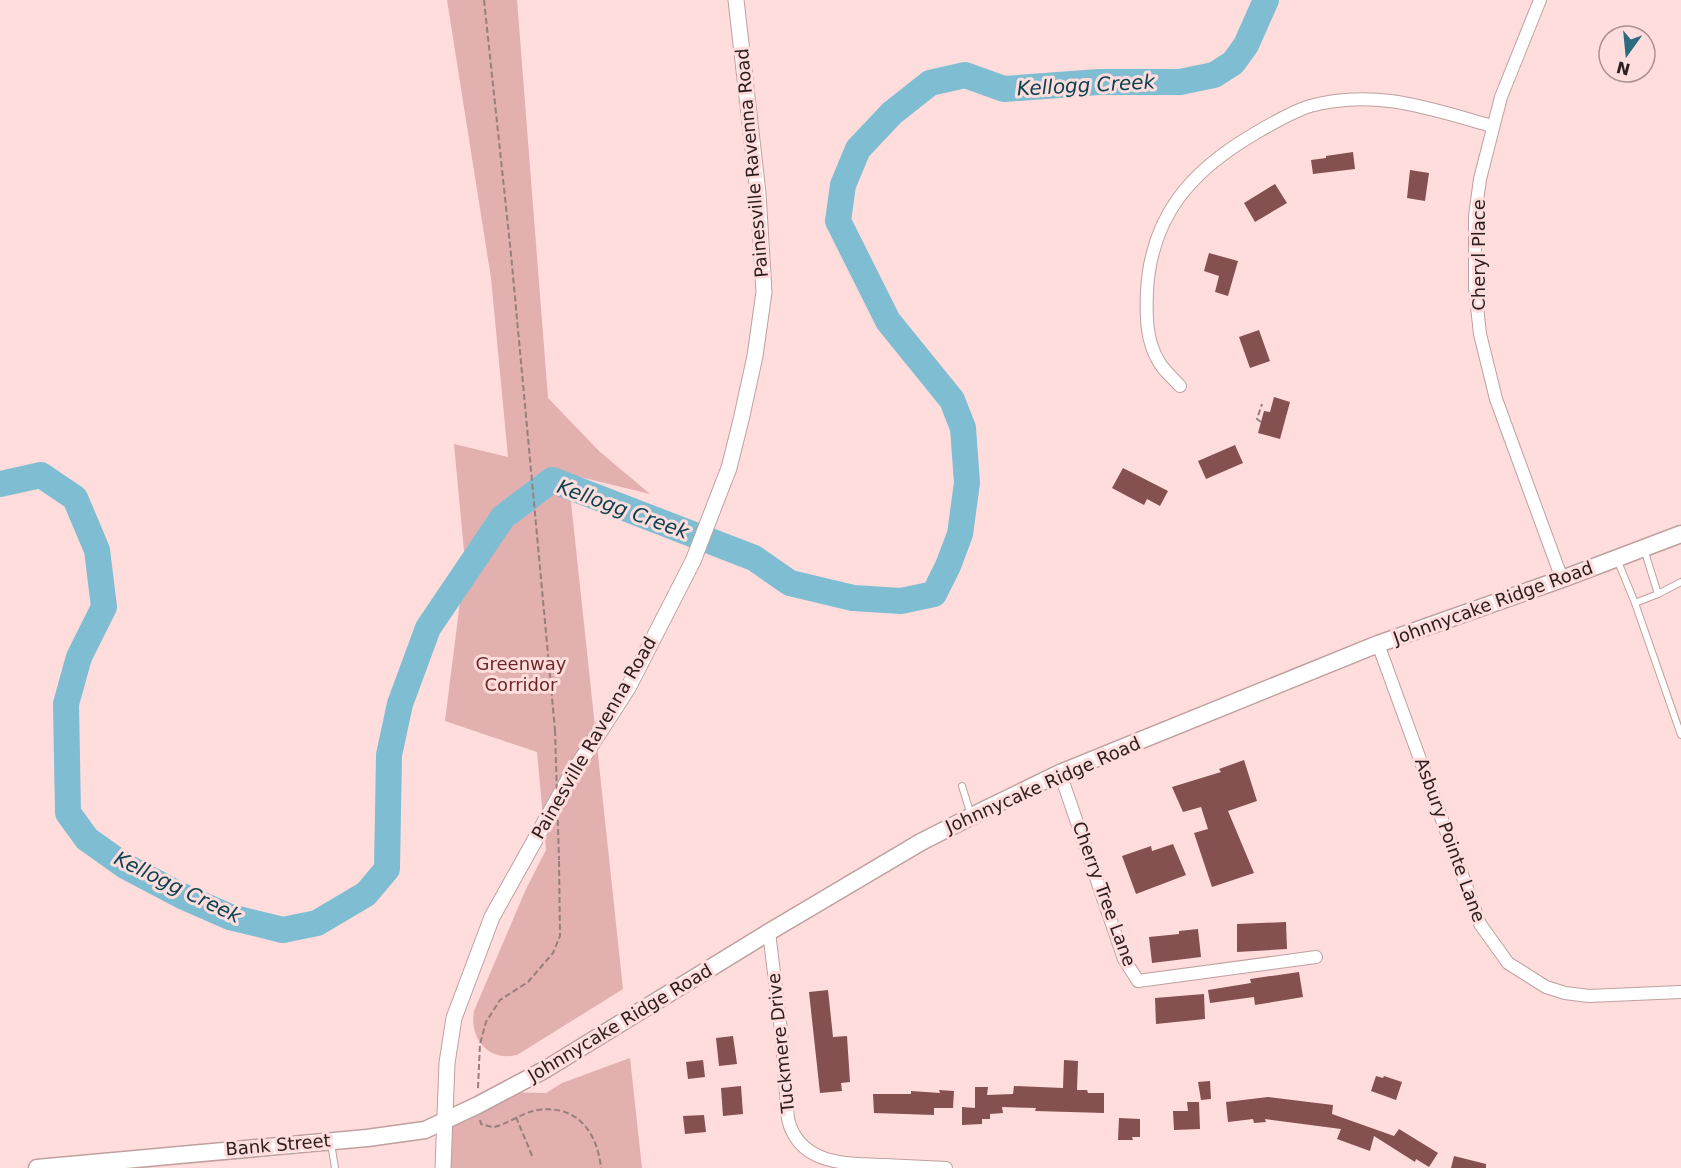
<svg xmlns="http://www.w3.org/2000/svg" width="1681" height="1168" viewBox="0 0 1681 1168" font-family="'DejaVu Sans',sans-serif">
<rect width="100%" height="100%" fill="#ffdddc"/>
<g fill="#e2b0ae">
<path d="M447,0H517L548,398L599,451L650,494L568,474L623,989L517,1055C488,1062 469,1038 474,1011L526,889L546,850L537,752L445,721L465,562L454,444L508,457L491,278Z"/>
<path d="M630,1058L642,1168H446L451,1123L488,1092L546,1093L562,1083Z"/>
</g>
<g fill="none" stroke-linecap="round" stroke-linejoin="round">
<path stroke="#7fbdd2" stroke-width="26" d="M0,484L41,475L75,498L97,550L104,607L79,657L66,704L68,813L87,839L125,866L182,896L230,917L283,930L317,923L366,894L387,869L389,755L400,704L428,628L503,517L552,480L754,558L790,583L853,598L901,601L934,594L948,566L960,534L967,483L963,428L952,400L888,321L838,221L843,185L858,149L892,113L930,83L965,75L1004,89L1099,82H1180L1214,75L1233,63L1246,45L1266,0"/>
</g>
<g fill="#845050">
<path d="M1353,152L1355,169L1313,174L1311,160L1326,158V156Z"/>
<path d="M1410,170L1429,173L1425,201L1407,198Z"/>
<path d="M1275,184L1287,203L1255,222L1244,203Z"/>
<path d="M1209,253L1238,261L1228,296L1215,292L1219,276L1204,271Z"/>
<path d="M1259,330L1270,361L1250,368L1239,337Z"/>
<path d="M1274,397L1290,402L1280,439L1258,433L1264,411L1270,412Z"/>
<path d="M1235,445L1243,463L1206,479L1198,461Z"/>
<path d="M1123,468L1168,491L1160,506L1147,499L1144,505L1112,488Z"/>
<path d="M1244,760L1257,801L1228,811L1254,873L1212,887L1194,833L1208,829L1201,807L1183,812L1172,787L1221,772L1219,769Z"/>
<path d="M1173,844L1186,875L1136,894L1122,856L1151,846L1152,851Z"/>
<path d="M1286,922L1287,949L1237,952V924Z"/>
<path d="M1198,929L1201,957L1152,963L1149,937L1179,934V931Z"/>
<path d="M1299,972L1303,997L1255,1005L1254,997L1210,1003L1208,990L1251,983L1250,979Z"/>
<path d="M828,990L833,1037L847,1036L850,1082L841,1083L842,1091L820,1093L809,992Z"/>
<path d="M1204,994L1205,1019L1156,1024L1155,998Z"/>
<path d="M733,1036L737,1064L719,1066L716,1038Z"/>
<path d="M703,1060L705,1077L688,1079L686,1062Z"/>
<path d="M1064,1060L1078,1061L1077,1090H1087L1088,1093H1104V1113L1035,1111L1036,1108L1002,1107L1003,1113L990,1114V1119H982V1124L962,1125V1107L975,1108V1087H988L987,1095L1013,1094L1014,1086L1063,1088Z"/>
<path d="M1376,1076L1383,1078L1384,1076L1402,1082L1396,1100L1371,1091Z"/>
<path d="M1210,1081L1211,1099L1201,1100L1198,1082Z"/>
<path d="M741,1086L743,1114L723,1116L721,1088Z"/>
<path d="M939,1090L954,1091L953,1108H934V1115L874,1113L873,1094H911V1091L940,1093Z"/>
<path d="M1268,1097L1333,1105L1332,1114L1394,1136L1399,1129L1438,1153L1429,1167L1416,1159L1415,1162L1374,1136L1370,1151L1337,1139L1341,1129L1265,1119L1266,1122L1254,1123L1253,1119L1228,1122L1226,1102Z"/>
<path d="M1187,1102H1199L1200,1129L1174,1130L1173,1111H1188Z"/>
<path d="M704,1115L706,1132L685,1134L683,1116Z"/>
<path d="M1119,1118L1140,1119V1137H1132L1133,1140H1118Z"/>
<path d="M1454,1156L1486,1164V1168H1451Z"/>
</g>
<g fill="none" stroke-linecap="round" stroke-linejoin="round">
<g stroke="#bfa09f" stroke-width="8">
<g id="service">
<path d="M1617,559L1635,603L1681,735"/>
<path d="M1658,594L1681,582"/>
<path d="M1635,603L1658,594L1644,549"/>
<path d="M962,786L971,815"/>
<path d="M331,1143L335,1168"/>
</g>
</g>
<g stroke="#bfa09f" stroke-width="14">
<g id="minor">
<path d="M1540,0L1501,97L1480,179L1475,216V288L1480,334L1496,399L1562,579"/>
<path d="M1180,386C1173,378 1164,371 1159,362C1146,341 1146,316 1147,291C1151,216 1191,171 1254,134C1271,124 1291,112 1310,106C1375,88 1431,109 1492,126"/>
<path d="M1378,644L1480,924L1508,963L1546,987L1565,993L1589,996L1681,992"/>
<path d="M1060,773L1124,959L1138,981L1316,957"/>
<path d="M769,932L781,1030L788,1119C799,1165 846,1164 885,1165C905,1166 926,1167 946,1168"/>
</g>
</g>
<g stroke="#bfa09f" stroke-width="17">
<path id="tertiary" d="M443,1168L447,1063L454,1018L492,917L569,779L628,688L693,561L729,468L741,420L755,356L764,292L758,193L736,0"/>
</g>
<g stroke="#bfa09f" stroke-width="19">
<path id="secondary" d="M37,1168L367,1138L425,1130L478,1105L546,1069L769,932L921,842L984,810L1060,773L1378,644L1562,579L1681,534"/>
</g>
<g stroke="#967f7e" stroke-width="2" stroke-dasharray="6 3" stroke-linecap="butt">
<path d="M484,0L511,254L555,730"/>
<path d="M1261,422L1257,419L1262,404"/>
<path d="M478,1088L480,1044L486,1022L500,1000L528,982L553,953L560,936L559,860"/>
<path d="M516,1117L533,1158"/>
<path d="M480,1120L481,1124C485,1125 491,1127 494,1127C505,1125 521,1114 533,1111C575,1102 597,1130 601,1168"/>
</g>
<use href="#service" stroke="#fff" stroke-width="6"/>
<use href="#minor" stroke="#fff" stroke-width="12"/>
<use href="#tertiary" stroke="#fff" stroke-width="15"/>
<use href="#secondary" stroke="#fff" stroke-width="16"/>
<path stroke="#967f7e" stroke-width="2" stroke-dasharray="6 3" stroke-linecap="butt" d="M555,730L559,860"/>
</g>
<g text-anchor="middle" stroke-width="6" stroke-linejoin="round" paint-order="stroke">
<g font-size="18" fill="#2b201f" stroke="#ffdddc">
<text transform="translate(752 163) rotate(-95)" y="6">Painesville Ravenna Road</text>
<text transform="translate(1479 255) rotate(-90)" y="6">Cheryl Place</text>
<text transform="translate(1493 603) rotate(-20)" y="6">Johnnycake Ridge Road</text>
<text transform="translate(594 738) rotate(-60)" y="6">Painesville Ravenna Road</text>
<text transform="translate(1043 785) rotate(-24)" y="6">Johnnycake Ridge Road</text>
<text transform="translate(1450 840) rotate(70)" y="6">Asbury Pointe Lane</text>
<text transform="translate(1104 894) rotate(70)" y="6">Cherry Tree Lane</text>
<text transform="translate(620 1023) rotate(-31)" y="6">Johnnycake Ridge Road</text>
<text transform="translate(781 1043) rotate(-96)" y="6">Tuckmere Drive</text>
<text transform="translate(278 1145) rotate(-5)" y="6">Bank Street</text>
</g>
<g font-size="18" fill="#6d272a" stroke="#ffdddc">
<text x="521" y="670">Greenway<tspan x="521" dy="21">Corridor</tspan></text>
</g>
<g font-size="20" font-style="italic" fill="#0a4251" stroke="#ffdddc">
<text transform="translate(1086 85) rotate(-3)" y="7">Kellogg Creek</text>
<text transform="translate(623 509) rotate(20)" y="7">Kellogg Creek</text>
<text transform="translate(178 887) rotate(26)" y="7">Kellogg Creek</text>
</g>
</g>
<g transform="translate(1627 54) rotate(195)"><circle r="28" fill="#ffdddc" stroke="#aa9190" stroke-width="1.5"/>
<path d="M0-4.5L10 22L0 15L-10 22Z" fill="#2c6c80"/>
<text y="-9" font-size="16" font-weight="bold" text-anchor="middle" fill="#2b201f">N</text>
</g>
</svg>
